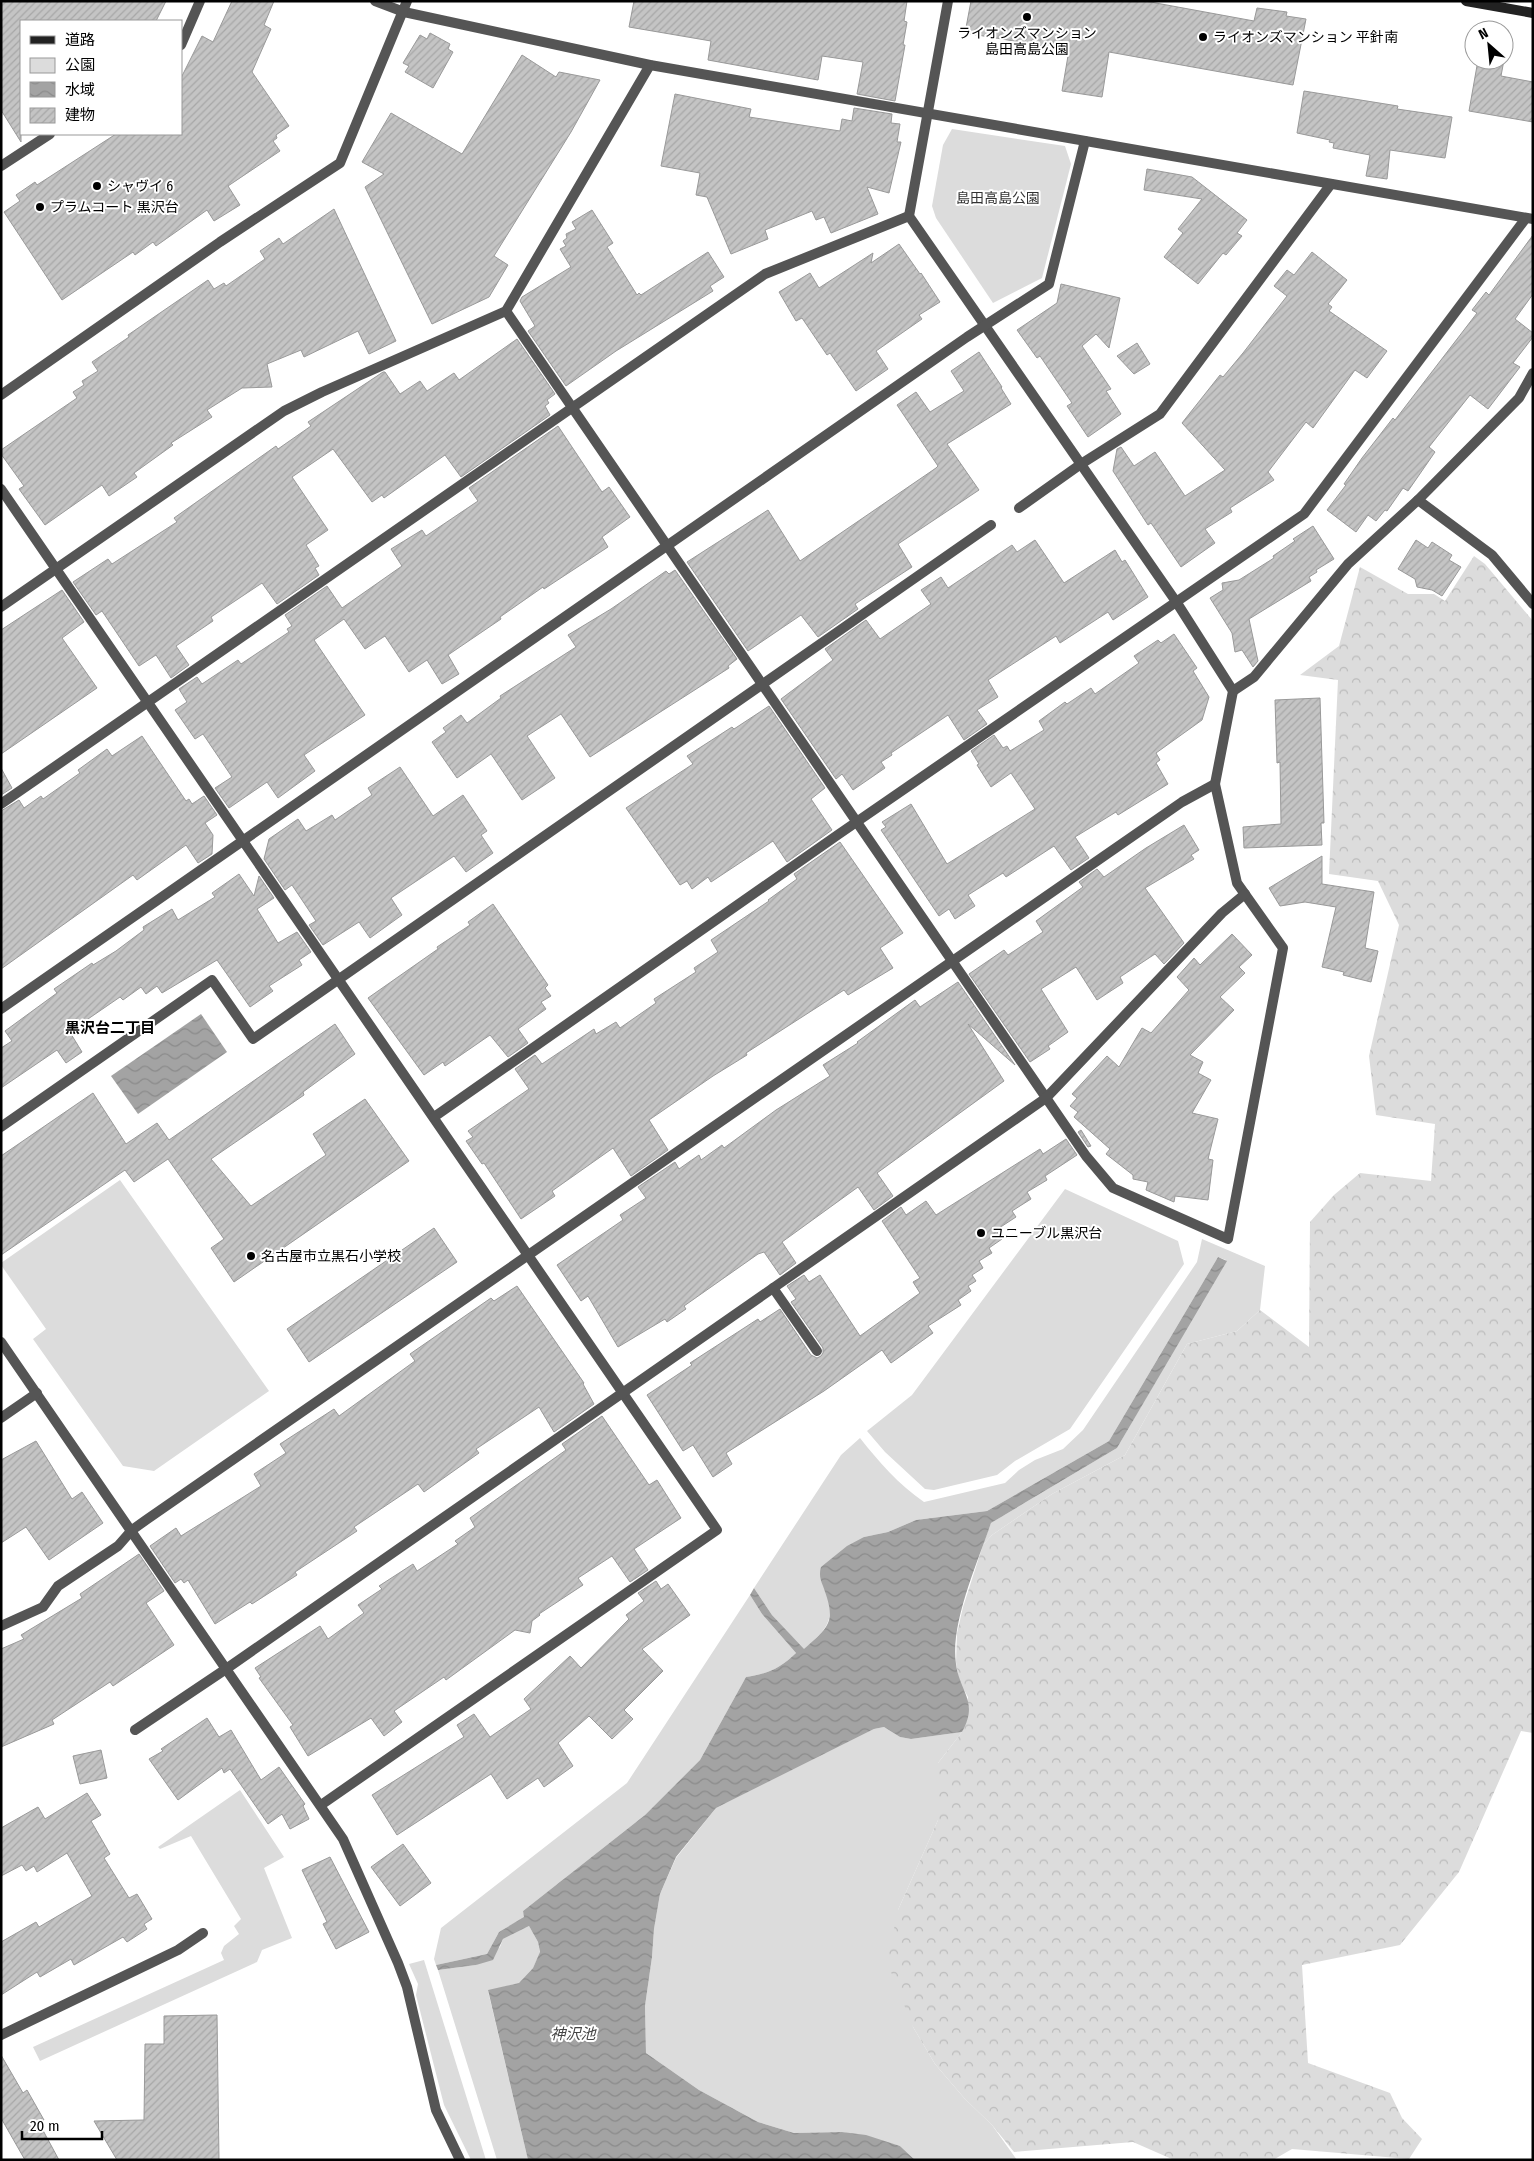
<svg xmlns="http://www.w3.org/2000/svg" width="1534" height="2161" viewBox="0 0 1534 2161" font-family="'Fira Sans Condensed','Noto Sans JP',sans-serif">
<defs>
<pattern id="forest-crowns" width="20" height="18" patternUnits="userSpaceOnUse" patternTransform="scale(1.25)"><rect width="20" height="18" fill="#dcdcdc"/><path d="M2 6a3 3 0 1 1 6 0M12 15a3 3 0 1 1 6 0" fill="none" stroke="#bbb"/></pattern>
<pattern id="water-waves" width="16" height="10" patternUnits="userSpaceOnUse" patternTransform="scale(1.25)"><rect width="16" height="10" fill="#a3a3a3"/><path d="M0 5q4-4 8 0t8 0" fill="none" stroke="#8b8b8b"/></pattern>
<pattern id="building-hatch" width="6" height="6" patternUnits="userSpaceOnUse" patternTransform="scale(1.25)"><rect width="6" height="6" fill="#c4c4c4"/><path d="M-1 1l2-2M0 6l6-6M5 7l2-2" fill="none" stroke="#a7a7a7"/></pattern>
</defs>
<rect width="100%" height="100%" fill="#fff"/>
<g fill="#dcdcdc">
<path d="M952,129L1065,146L1071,164L1042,278L993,303L936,218L932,206L943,145Z"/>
<path d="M120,1180L269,1391L154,1471L123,1466L33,1339L46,1329L1,1265V1263Z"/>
<path d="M1065,1189L1178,1241L1184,1264L1070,1429L1015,1461L997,1475L934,1490L925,1489L885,1452L867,1431L912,1395Z"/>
<path d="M1202,1239L1265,1266L1260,1310L1237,1331L1187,1344L1125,1455L1052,1494L992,1535L983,1545L991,1523L1117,1448L1226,1260L1218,1257L1109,1441L987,1511L916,1520L888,1532L864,1537L830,1605C832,1627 819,1635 804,1650L772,1615L754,1588L841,1455L860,1438C879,1462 898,1484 924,1502L1005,1483L1019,1470L1035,1460L1063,1449L1083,1430L1197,1262Z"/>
<path d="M750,1595L762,1614L796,1653C781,1668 767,1674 746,1677L700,1760L645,1815L523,1911L525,1917L499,1932L487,1954L436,1965L434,1959L441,1928L627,1783Z"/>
<path d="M884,1727L900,1737L911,1739L962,1732L938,1763V1820L898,1910L913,2027L935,2064L965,2099L992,2125L1017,2160H915L900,2146L885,2142L842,2132L794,2133L758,2122L699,2090L646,2053L645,2006L652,1957L654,1929L660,1894L676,1858L716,1808L874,1729Z"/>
<path d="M240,1790L284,1857L264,1868L292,1938L262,1950L257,1962L40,2061L33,2047L224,1960L221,1953L224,1946L239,1934L234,1926L241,1919L191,1836L160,1849L158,1847Z"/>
<path d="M529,1926L538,1942L540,1953L533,1968L519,1983L488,1991L528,2160H497L438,1970L476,1965L500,1947L503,1939Z"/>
<path d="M424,1960L486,2160H471L444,2105L416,1995L418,1984L409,1964Z"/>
</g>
<path fill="url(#forest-crowns)" d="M1474,556L1485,564L1533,621V1733L1521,1731L1459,1872L1400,1945L1302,1965L1308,2063L1390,2093L1402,2118L1422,2139L1409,2159L1292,2149L1273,2160H1174L1133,2142L1014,2152L992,2125L965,2099L935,2064L913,2027L887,1962L898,1910L938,1820V1763L962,1732L968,1697L959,1681L956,1662L957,1633L963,1607L983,1545L992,1535L1052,1494L1125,1455L1187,1344L1237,1331L1260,1310L1309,1347L1310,1222L1334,1195L1360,1173L1431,1181L1435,1124L1376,1115L1369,1056L1399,925L1378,881L1329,874L1338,680L1300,675L1339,646L1360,567L1408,594H1434L1445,601Z"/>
<g fill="url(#water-waves)">
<path d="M201,1014L227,1052L138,1114L111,1076Z"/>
<path d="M1218,1257L1227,1261L1117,1448L991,1523C978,1562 950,1623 956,1664C960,1693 979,1701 962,1732L911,1739L900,1737L884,1727L874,1729L716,1808L676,1857L660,1894L654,1929L652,1957L645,2006L646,2053L699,2090L758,2122L794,2133L842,2132L866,2135L900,2146L915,2160H528L488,1990L519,1983L533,1968L540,1952L538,1942L529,1926L503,1939L493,1960L476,1965L438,1970L436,1965L487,1954L499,1932L524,1917L523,1911L645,1815L700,1760L746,1677C767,1674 781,1668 796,1653L762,1614L750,1595L754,1588L772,1615L804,1649C831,1625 836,1621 823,1586C820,1579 819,1574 821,1567L847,1546L864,1537L888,1532L916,1520L987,1511L1109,1441Z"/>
</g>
<g fill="url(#building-hatch)" stroke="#999">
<path d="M1,1H166L156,21H21V142L1,110Z"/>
<path d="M232,1H274L264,25L271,29L252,72L289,126L276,135L277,138L273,141L280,151L228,186L240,205L214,221L207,210L156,246L153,242L135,255L133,252L62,300L4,212L20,201L16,195L35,182L37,185L116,134H181V78L202,36L213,42Z"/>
<path d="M634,1H907L904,21L907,22L903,45H905L895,101L857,94L863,62L822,56L818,80L708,60L711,41L629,27Z"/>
<path d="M971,1H1145L1254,21L1257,8L1287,12L1286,16L1306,19L1293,85L1109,52L1102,97L1062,91L1069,50L965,33Z"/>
<path d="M430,33L450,44L448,49L453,52L433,88L405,72L409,66L403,63L420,35L427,39Z"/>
<path d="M522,55L556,77L559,72L600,80L571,132L494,256L508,265L489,297L432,324L365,187L384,174L362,162L391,113L462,154Z"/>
<path d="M1478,60H1504L1501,76L1533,82V122L1469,111Z"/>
<path d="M1304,91L1398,106L1397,109L1452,117L1445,158L1390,150L1387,179L1366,176L1370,155L1333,148L1334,143L1329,142L1330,140L1297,133Z"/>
<path d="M675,94L751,109L749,117L840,131L842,119L852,121L854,108L892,114L891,123L900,124L897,142H901L889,193L867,187L878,214L831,233L824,217L816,220L812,211L765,230L768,239L731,254L707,197L696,195L700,173L661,166Z"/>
<path d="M1147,169L1192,177L1247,220L1237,233L1242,236L1226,255L1223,253L1198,284L1164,257L1183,233L1178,229L1202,199L1144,190Z"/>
<path d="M334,209L396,341L369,354L358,331L304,357L301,350L267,364L272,387L242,388L207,410L212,417L171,443L173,445L134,473L137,477L109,496L102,485L45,525L19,489L24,486L1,454V450L77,398L73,392L84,385L82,381L98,371L92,362L129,337L128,335L208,280L214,289L224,283L226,286L265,259L260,251L279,238L283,244Z"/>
<path d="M592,210L613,243L607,247L637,295L639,293L641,295L708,252L724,277L710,286L713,291L616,351L566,386L528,331L535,326L520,301L522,297L571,267L560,249L566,246L563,241L567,238L566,234L576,229L572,222Z"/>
<path d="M1533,235V294L1515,319L1533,333V337L1513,363L1520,367L1488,409L1470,395L1429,447L1435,452L1408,491L1403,488L1387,511L1385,510L1376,521L1368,515L1356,532L1327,510L1346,485L1344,484L1362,458L1393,418L1395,420L1477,313L1472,310L1486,292L1489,295Z"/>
<path d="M899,244L920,274L921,273L940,302L919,315L922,319L876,351L888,369L856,391L830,353L827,355L802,318L796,321L779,292L810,273L819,288L873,253L871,263Z"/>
<path d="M1312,252L1347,280L1328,304L1332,307L1329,311L1387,351L1367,378L1355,370L1313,428L1306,422L1268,472L1274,480L1230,508L1232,512L1205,529L1215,543L1181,567L1151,523L1148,525L1113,471L1117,449L1121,447L1134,466L1155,452L1185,496L1225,470L1182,423L1220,375L1223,377L1243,353L1287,296L1274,286L1287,270L1294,275Z"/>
<path d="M1061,284L1120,298L1109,348L1096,334L1082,346L1111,389L1106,391L1121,414L1088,437L1067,406L1072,403L1040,356L1037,358L1017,330L1057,303Z"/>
<path d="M517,339L555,394L547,400L549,403L545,406L550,415L461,477L445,455L384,498L382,495L372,502L333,449L292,477L328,530L306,545L319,566L315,568L319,575L277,604L262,583L211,617L213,621L176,646L189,665L171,678L156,655L139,666L102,611L96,615L73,582L108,559L112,564L177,522L174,518L276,446L278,449L311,426L308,422L383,372H385L400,394L420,381L427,391L454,373L459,380Z"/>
<path d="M1137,343L1150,364L1134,374L1117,356Z"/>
<path d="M979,352L1002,387L1001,388L1011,404L947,444L979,490L898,544L912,567L855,604L858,609L818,637L801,615L748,651L687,562L768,510L800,561L936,468L938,466L897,405L916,392L930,412L964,391L951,371Z"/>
<path d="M558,426L602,492L609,487L630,517L602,537L608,547L544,589L543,587L500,617L501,619L448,655L459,674L442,684L427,660L409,672L385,636L365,649L344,619L314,640L365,715L304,755L315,771L278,798L267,782L229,808L215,788L232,777L203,734L195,739L175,710L187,702L179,689L197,677L202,684L238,660L241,664L289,632L287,629L292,626L285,615L327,586L342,608L402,566L391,549L422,530L426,536L478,501L469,488Z"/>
<path d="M1313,526L1334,559L1316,570L1317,572L1309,577L1311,581L1249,619L1258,661L1253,667L1242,650L1235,652L1232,633L1210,598L1223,590L1222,583L1239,580L1274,558L1273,556L1295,541L1293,539Z"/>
<path d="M1035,540L1064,583L1115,550L1122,562L1125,560L1148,597L1113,620L1108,612L1060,643L1056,636L988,680L998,697L977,710L987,724L964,740L948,715L891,753L892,755L881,762L885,768L853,790L842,774L836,779L781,699L833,660L825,649L866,620L880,639L931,604L921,590L941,577L948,588L1012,545L1017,552Z"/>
<path d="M1416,540L1428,548L1432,542L1452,555L1449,560L1461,567L1442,596L1432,590L1417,587L1415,579L1398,569Z"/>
<path d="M675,570L737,659L728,666L729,668L590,757L561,714L527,736L555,778L522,800L491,754L457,778L432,742L446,732L443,728L461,715L467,723L501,698L500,696L576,647L568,635L611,609L666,571L669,574Z"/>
<path d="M62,590L84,622L62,638L97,688L1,754V630Z"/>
<path d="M1174,634L1197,668L1193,671L1209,697L1202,720L1156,753L1160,760L1156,763L1168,784L1118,815L1116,812L1075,837L1089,858L1071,870L1054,846L1006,877L1003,873L968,895L975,906L955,919L949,909L939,916L881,830L886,827L882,822L911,804L947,864L1035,809L1011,773L991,787L977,765L979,764L971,751L994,735L1003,748L1007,746L1010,751L1044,730L1039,721L1065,702L1067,704L1091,688L1095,694L1139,663L1134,656L1158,640L1161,643Z"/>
<path d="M1320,698L1324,823H1321L1322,845L1244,848L1243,827L1281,824L1280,762L1277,763L1275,700Z"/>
<path d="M769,706L825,788L811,799L832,830L787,862L773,841L711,882L708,877L692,889L687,881L680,885L626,808L693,764L687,756L732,727L734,729Z"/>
<path d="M142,736L186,801L189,799L192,804L204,796L217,815L205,823L213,835L212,854L198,863L186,845L137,880L133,875L1,969V811L19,800L24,808L41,796L43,799L80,773L78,770L107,749L112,756Z"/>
<path d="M400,767L433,816L463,795L487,831L481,835L493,853L466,872L454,856L391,898L402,915L370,938L359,922L323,945L309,925L316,921L292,885L285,890L264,859L269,839L298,819L306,831L332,815L335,820L372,795L368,788Z"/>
<path d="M1,768L12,788L1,795Z"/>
<path d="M1184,825L1199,850L1191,855L1194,859L1145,888L1184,943L1164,964L1155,954L1120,977L1123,983L1097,1000L1076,967L1041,989L1068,1032L1048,1046L1050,1049L1030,1062L969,974L1004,950L1008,955L1043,932L1036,921L1083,887L1079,882L1097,869L1104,877L1146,848Z"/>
<path d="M840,842L903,933L880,948L893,968L848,995L844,990L746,1053L747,1055L713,1076L649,1120L668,1150L631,1176L613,1148L552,1191L555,1196L521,1219L484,1163L482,1164L466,1141L473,1137L468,1131L529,1089L515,1069L535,1055L542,1064L594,1029L596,1034L616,1022L620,1028L656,1003L654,999L696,972L694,968L718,952L711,940L769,901L768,900L797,879L794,874Z"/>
<path d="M1322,856V884L1374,892L1365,948L1378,951L1371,982L1343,975L1344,972L1322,967L1336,907L1305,902L1280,906L1269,888Z"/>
<path d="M239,874L254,896L259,876L274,898L257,909L278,943L297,932L311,952L299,960L302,965L269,986L273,991L250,1007L217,960L162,993L157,986L146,994L141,987L123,1000L120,997L72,1030L74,1032L71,1034L82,1052L66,1063L57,1050L1,1088V1048L12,1041L5,1031L57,993L54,989L92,963L93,965L116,951L144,930L143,927L172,909L178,920L215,897L212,893Z"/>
<path d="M493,904L548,985L545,988L551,996L541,1002L546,1009L518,1029L528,1043L508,1057L490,1035L445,1066L443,1062L424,1075L368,998L438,949L437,947L470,925L468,922Z"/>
<path d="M1232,934L1252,955L1239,967L1245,973L1220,997L1234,1010L1190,1055L1203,1062L1198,1073L1211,1080L1192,1113L1218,1119L1208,1159L1213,1160L1208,1200L1175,1196L1174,1202L1146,1190L1148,1182L1133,1179V1175L1106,1154L1110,1149L1074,1117L1078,1112L1070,1106L1077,1098L1072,1094L1107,1056L1119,1067L1142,1028L1151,1033L1189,990L1177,977L1194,958L1200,965Z"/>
<path d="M958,982L1015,1065L968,1024L1004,1081L877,1173L893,1196L874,1210L858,1187L782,1242L796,1263L780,1275L764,1252L758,1254L684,1306L686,1309L667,1322L665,1319L618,1347L588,1296L581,1301L557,1265L623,1220L620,1215L646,1198L638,1187L675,1162L679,1169L699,1155L701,1160L722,1145L724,1148L776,1110L830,1076L823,1065L858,1043L857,1042L915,1000L920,1007Z"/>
<path d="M335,1024L355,1054L303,1092L304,1095L211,1159L251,1206L326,1155L313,1134L365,1099L409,1161L234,1282L211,1248L224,1239L168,1159L134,1182L125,1170L1,1255V1156L93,1093L126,1144L157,1123L169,1140Z"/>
<path d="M1081,1130L1091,1146L1088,1147L1078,1132Z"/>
<path d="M1066,1139L1077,1155L1045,1176L1047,1180L1027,1192L1031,1199L1012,1211L1016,1217L996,1230L1002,1239L989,1248L992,1253L979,1261L983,1268L972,1275L976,1281L968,1286L971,1291L958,1300L961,1305L928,1326L933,1333L891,1363L882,1350L824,1391L726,1453L732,1464L713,1477L693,1445L683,1451L647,1395L692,1365L690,1363L758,1319L760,1322L780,1309L811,1355L817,1358L821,1356L823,1353V1348L791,1302L796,1299L787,1286L804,1275L809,1282L820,1275L860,1336L920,1293L913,1282L920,1278L882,1221L901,1207L906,1215L926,1201L936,1215L1040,1149L1043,1154Z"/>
<path d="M434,1228L457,1262L309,1362L287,1329Z"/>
<path d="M517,1286L584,1383L583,1384L594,1404L554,1432L539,1407L476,1449L479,1453L424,1492L418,1484L354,1527L357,1531L295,1572L297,1575L252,1604L250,1602L215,1624L188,1580L184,1583L181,1579L175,1583L150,1546L176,1528L181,1536L261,1486L254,1474L286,1453L280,1444L334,1409L339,1416L415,1361L410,1354L491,1298L494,1301Z"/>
<path d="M602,1416L649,1485L657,1480L681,1518L634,1549L648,1570L630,1582L612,1556L578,1578L583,1585L539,1614L540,1615L532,1621L530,1633L515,1630L446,1680L444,1677L394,1711L402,1722L384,1736L371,1718L308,1756L290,1727L293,1725L259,1678L261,1677L255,1668L320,1626L328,1639L364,1613L358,1605L382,1589L379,1586L413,1564L417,1571L458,1544L455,1541L475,1527L470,1518L566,1450L562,1444Z"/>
<path d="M36,1441L72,1499L82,1492L103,1523L49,1560L26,1527L1,1543V1460Z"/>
<path d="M139,1554L164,1591L146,1603L174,1645L113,1686L110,1682L52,1720L54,1724L1,1747V1649L24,1639L21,1635L82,1598L80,1594Z"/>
<path d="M656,1581L661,1589L668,1584L690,1615L642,1649L663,1671L624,1710L633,1719L612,1739L589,1716L558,1743L573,1766L544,1787L538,1778L507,1799L491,1774L397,1835L372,1795L464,1737L457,1725L474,1714L490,1737L531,1709L524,1699L570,1656L581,1668L629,1619L626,1615L644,1601L638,1593Z"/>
<path d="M207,1718L219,1737L231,1730L261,1780L279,1767L305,1804L303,1806L309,1819L290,1829L282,1814L268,1824L230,1769L224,1773L222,1768L178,1800L149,1759L163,1751L161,1749Z"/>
<path d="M101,1750L107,1778L80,1784L73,1756Z"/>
<path d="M87,1793L101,1815L91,1821L110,1854L104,1858L129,1898L137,1894L152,1919L144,1924L147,1929L127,1942L123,1937L74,1965L71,1959L40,1977L37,1972L1,1995V1942L36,1922L39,1927L92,1896L67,1853L37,1872L34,1866L26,1871L22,1865L1,1876V1828L38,1807L45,1819Z"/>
<path d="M403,1844L431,1883L400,1906L371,1867Z"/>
<path d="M330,1857L369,1932L336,1949L323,1924L327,1922L302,1870Z"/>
<path d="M217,2015L219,2160H117L94,2121L144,2120L145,2044H164V2016Z"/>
<path d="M1,2055L23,2093L27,2090L44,2120L39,2123L59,2160H25L1,2118Z"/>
</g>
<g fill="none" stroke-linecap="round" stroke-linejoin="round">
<path stroke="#555" stroke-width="10" d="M1,2035L178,1950L203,1933"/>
<g stroke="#555" stroke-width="10">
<path d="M375,1L404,12L650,65L1533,219"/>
<path d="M181,45L200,1"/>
<path d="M1,166L50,134"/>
<path d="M506,311L1086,1156L1113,1188L1228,1239L1283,948L1237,883L1215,784L1233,691L1177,603L909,216L948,1"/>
<path d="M1,395L220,242L340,163L407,1"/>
<path d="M1,489L717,1530L321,1805"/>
<path d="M1418,500L1492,555L1533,604"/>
<path d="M1019,508L1081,464L1160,414L1331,184"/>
<path d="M1,607L284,411L322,392L506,311L650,65"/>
<path d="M1233,691L1254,677L1348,564L1418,500L1519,398L1533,373"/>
<path d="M1,804L765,274L909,216"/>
<path d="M1,1009L967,337L1049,284L1085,141"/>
<path d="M434,1117L839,834L1304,514L1526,218"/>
<path d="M1,1127L212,980L253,1039L991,525"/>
<path d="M773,1288L817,1351"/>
<path d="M1,1342L343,1839L398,1963L407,1987L436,2110L460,2160"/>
<path d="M1,1418L37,1393"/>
<path d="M1,1626L43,1607L58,1586L118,1546L132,1530L146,1520L1182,802L1215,784"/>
<path d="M135,1730L226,1669L1046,1098L1222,913L1245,894"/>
</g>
<path stroke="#222" stroke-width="10" d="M1466,1L1533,13"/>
</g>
<g fill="#000" stroke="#fff" stroke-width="2">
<circle cx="1027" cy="17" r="5"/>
<circle cx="1203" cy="37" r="5"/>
<circle cx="97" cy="186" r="5"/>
<circle cx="40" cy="207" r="5"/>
<circle cx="981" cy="1233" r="5"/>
<circle cx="251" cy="1256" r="5"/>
</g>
<g text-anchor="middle" stroke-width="4" stroke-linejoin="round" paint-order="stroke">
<g font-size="14" fill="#000" stroke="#fff" text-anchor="start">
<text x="1027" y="38" text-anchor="middle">ライオンズマンション<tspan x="1027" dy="16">島田高島公園</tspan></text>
<text x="1213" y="42">ライオンズマンション 平針南</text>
<text x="107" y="191">シャヴイ 6</text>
<text x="50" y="212">プラムコート 黒沢台</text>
<text x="991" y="1238">ユニーブル黒沢台</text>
<text x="261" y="1261">名古屋市立黒石小学校</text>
</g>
<g font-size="14" fill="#333" stroke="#fff">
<text x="998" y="203">島田高島公園</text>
</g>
<g font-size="15" font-weight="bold" fill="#000" stroke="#fff">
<text x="110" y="1033">黒沢台二丁目</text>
</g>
<g font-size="15" font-style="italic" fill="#444" stroke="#fff">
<text x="573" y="2039">神沢池</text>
</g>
</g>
<rect width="1534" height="2161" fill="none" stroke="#000000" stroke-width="5"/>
<rect x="20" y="20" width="162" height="115" fill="#ffffff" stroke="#999999"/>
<rect x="30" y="36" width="25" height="8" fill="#222222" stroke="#999999"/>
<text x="65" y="45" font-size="15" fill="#000000">道路</text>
<rect x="30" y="58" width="25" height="15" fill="#dcdcdc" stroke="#999999"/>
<text x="65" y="70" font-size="15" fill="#000000">公園</text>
<rect x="30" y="82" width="25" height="15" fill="url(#water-waves)" stroke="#999999"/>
<text x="65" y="95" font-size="15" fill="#000000">水域</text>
<rect x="30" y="108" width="25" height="15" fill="url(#building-hatch)" stroke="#999999"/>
<text x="65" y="120" font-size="15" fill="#000000">建物</text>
<g transform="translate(1489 45) rotate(333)"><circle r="24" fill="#ffffff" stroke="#999999"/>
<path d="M0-4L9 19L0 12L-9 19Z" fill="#000000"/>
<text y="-8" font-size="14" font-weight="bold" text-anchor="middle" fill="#000000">N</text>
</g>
<path d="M22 2131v8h80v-8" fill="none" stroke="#000000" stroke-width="2.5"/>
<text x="30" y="2131" font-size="15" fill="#000000" stroke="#ffffff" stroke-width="4" paint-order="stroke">20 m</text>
</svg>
